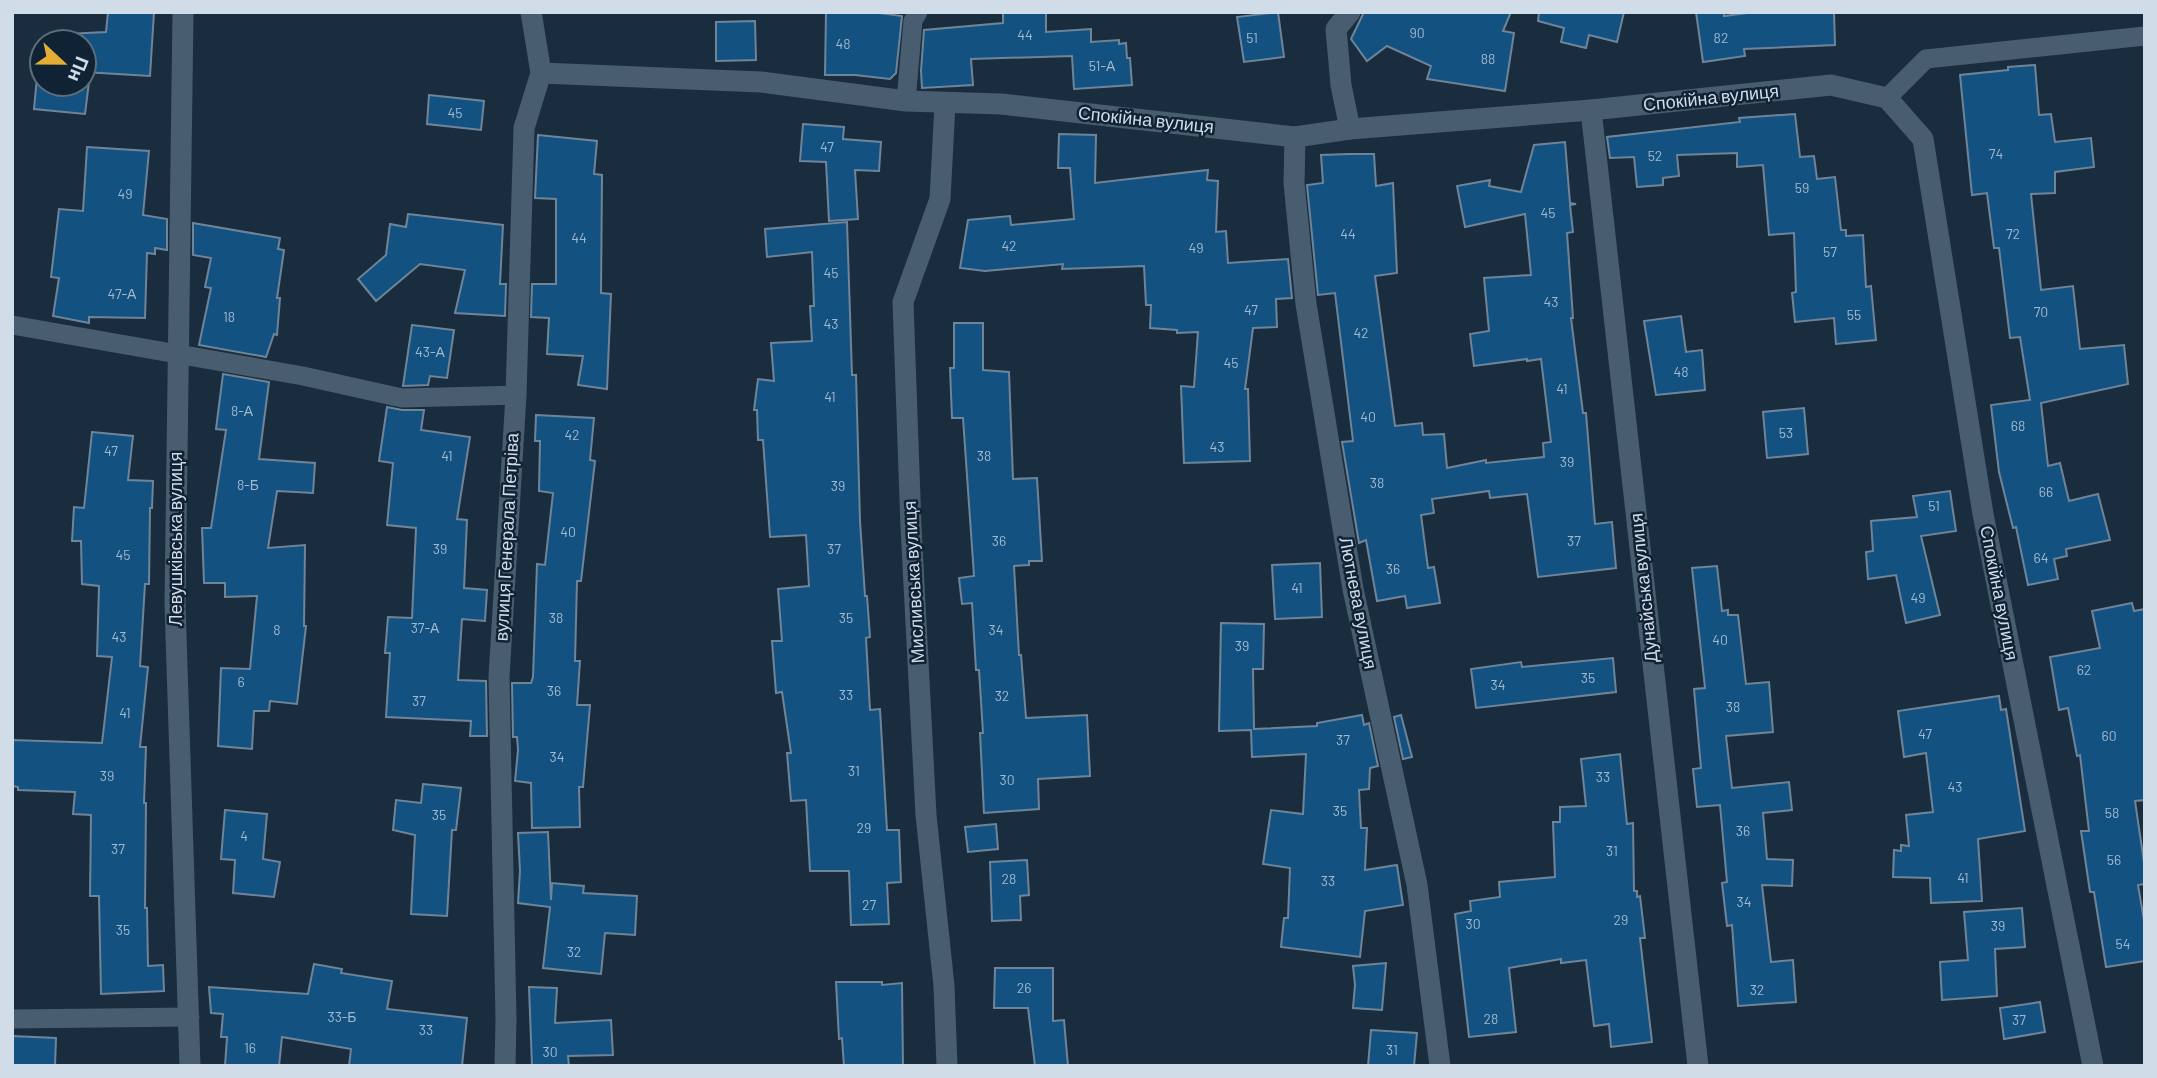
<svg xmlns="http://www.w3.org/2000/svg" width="2157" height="1078" viewBox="0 0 2157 1078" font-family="Barlow,sans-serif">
<rect width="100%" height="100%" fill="#1a2d3f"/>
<g fill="#135180" stroke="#6e8499" stroke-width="2">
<path d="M108,12H154L150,76L84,72V42H67V34L106,32Z"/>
<path d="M826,12H872L902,16L896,73L890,79L855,75H825Z"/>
<path d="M1003,12H1046V32L1091,29V42L1119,40V44L1126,43L1127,58H1130L1132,85L1074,89L1072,56L971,59L973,85L922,88L921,71L924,30L1003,23Z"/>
<path d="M1278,12L1284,57L1244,62L1237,17Z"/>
<path d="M1364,12H1511L1503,31L1514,33L1505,91L1427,79L1431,66L1387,46L1367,61L1351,39Z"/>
<path d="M1539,12H1624L1617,42L1589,35L1586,48L1561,42L1564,28L1538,21Z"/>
<path d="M1696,12H1724V16L1755,12H1834L1835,45L1744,49L1745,56L1703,62Z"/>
<path d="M755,21L756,60L716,61V22Z"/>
<path d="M2035,65L2039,115L2051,114L2055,142L2091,138L2094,167L2055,172V193L2031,194L2041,290L2073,286L2080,349L2124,345L2128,384L2041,403L2048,466L2060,463L2069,501L2098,494L2110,540L2066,549L2067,556L2054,559L2058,579L2028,585L2016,527L2013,528L1999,472L1991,405L2030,400L2020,337L2010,338L1999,248H1994L1987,193L1972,195L1960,75L2008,70V67Z"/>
<path d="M37,77H42V84H84V81L89,82L85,114L34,109Z"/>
<path d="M429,95L484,101L481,130L427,124Z"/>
<path d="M1795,114L1800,157L1814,156L1817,179L1835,177L1841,230H1846V236L1863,235L1866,287L1871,286L1876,340L1836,344L1834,318L1795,322L1792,293L1796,292L1794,233L1769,235L1763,165L1737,167V153L1677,155L1679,176L1663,178V185L1637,187L1634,157L1610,158L1607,137L1740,122L1739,118Z"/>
<path d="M803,124L844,127L843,139L881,142L879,171L855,170L858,219L829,221L826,162L800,161Z"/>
<path d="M1059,134L1096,135L1095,183L1208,170L1207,180L1218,181L1216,232L1226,231L1228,263L1288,259L1292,298L1276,299L1277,327L1253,328L1245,389H1248L1250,461L1184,463L1181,386L1194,387L1198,332L1177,333V330L1150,328L1151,305H1146L1144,266L1062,269L1063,264L985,271L960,268L968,220L1010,216L1011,225L1074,219L1070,168H1058Z"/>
<path d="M538,135L597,141L594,174L602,175L601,293L611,294L607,389L578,385L583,356L547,354L549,318L531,317L532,284H556V199L535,198Z"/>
<path d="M1565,142L1570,203L1576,204L1570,205L1573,232L1567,233L1573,318H1571L1583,413H1586L1595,524L1612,522L1616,568L1538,577L1527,494L1490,498L1489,491L1432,499L1434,513L1421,515L1428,568L1434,567L1440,603L1407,608L1405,596L1377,601L1366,540L1359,543L1342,442L1353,441L1335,293L1318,295L1307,185L1323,183L1321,155L1348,154H1374L1376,186L1393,183L1397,273L1375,276L1395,426L1422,423L1423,435L1444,434L1447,468L1486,460V463L1544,457L1543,443L1551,442L1541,359L1527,361V359L1474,366L1470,334L1489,331L1484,278L1531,275L1525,214L1465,227L1457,186L1490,180L1489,186L1521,192L1534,145Z"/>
<path d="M87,147L149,151L143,215L167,219V250L155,248V254L147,253L145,318L89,317V323L53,316L59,278L51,277L59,209L83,211Z"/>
<path d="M408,214L503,225L500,284H506L505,316L455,313L465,270L420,264L376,301L358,279L386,255L390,224L406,227Z"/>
<path d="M847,222L852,375H856L860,521L865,596H867L870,637L866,638L870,710L880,709L887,830H899L901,882L887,883L889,924L851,925L849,871H810L806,800L791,801L787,753H791L782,692L776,693L772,641H782L778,589L809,586L806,535L770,537L763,440H758L757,410H754L758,379L774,381L771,343L812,341L810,306H814L812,252L767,257L765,229Z"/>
<path d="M193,223L280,238L278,249L284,250L277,298H280L277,335L274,334L266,357L199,345L211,288L205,287L211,258L193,255Z"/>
<path d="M1681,316L1686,352L1702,350L1705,390L1656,395L1644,321Z"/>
<path d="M954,323H983V370L1009,372L1013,479L1037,478L1042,561H1029V565L1014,566L1019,655H1021L1026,718L1087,715L1090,776L1038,779L1039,809L984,813L980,733H983L979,670H976L972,603L962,604L959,578L974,576L963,418H952L950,368H954Z"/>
<path d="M412,325L454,330L447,378L430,376L428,385L403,386Z"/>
<path d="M223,374L269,382L259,459L315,463L313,493L277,491L268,548L305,545L304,626H306L297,704L270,701L269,711H254L252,749L218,746L221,668L250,669L257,596L225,597V583H204L202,528H211L226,430L216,429Z"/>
<path d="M387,407L402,410H424L421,430L470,437L457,519L467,520L464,588L487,590L485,621L462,619L458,680L486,681L487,736H470L471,721L386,717L390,653H385L388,617L412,618L416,528L387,525L393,463L379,461Z"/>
<path d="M1804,408L1808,454L1767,458L1763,412Z"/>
<path d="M536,415L594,418L590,460L595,461L581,581H577L575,661H580L577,705H590L583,787H579L580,827L532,828L531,783L515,781L518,750L517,737H513L512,683H531L533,677L537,564L545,565L553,493L539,491L540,441H535Z"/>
<path d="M92,432L133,436L128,480L153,481L152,508H150L149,584H145L140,666L148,667L140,747H146L144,803H146L145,908H147L148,966L163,965L164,991L101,994L99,896H90L91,815L73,814L75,792L18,790V787L12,786V740L102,743L112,657L97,656L99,586L82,584L81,541H72L74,507L84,508Z"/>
<path d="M1950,491L1956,531L1921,536L1940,615L1906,623L1896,575L1868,579L1866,552L1873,551L1871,521L1917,517L1913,496Z"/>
<path d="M1320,563L1322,617L1275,619L1272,565Z"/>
<path d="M1717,566L1722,611L1728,610V615H1738L1746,684L1769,682L1773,732L1726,736L1732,788L1789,782L1792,810L1763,813L1767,859L1793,860L1792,886L1762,885L1771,962L1793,960L1796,1002L1738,1006L1732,925L1727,926L1722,883L1727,882L1720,805L1697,807L1693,769L1701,768L1694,689L1705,688L1692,568Z"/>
<path d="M2132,603L2134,611L2145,609V800L2135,801L2145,869V884L2138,885L2145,926V961L2106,967L2094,892H2090L2081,831H2089L2080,755L2077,756L2068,708L2059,710L2050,657L2100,648L2092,611Z"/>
<path d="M1221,623L1264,624L1263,669H1253L1254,729L1317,726V723L1362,715L1364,725L1369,723L1378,766L1370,768L1369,789L1359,790L1361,828H1367L1365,870L1397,865L1403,905L1365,911L1360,957L1281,947L1284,918H1288L1290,868L1263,864L1271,810L1303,814L1306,754L1252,757L1251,730L1219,731Z"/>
<path d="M1613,658L1616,692L1476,708L1471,669L1521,662L1522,667Z"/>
<path d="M1999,696L2001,710L2006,709L2025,831L1978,839L1982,901L1931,903L1930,878L1893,877L1894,850L1901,851V845L1909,846L1906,815L1933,812L1926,753L1904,757L1898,711Z"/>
<path d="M1401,715L1412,757L1403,759L1394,717Z"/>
<path d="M1620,754L1627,824L1633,823L1634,891H1637V897L1640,896L1645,938H1640L1652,1042L1611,1047L1609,1024L1594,1026L1586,960L1561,963V959L1509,968L1516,1032L1469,1037L1455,914L1471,911L1470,901L1500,897L1499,882L1555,877L1553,822H1560V807L1586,806L1581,759Z"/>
<path d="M423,784L461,788L456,830H452L447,916L411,914L415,835L393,830L396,800L421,803Z"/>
<path d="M225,810L267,814L263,859L280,862L274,897L233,893L235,860L221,859Z"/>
<path d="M996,824L998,849L968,852L965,827Z"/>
<path d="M548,832L551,900L552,883L584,886L583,893L637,896L635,935L605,933L601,974L543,968L550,907L518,903L520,871L518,833Z"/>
<path d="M1027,860L1029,895L1020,896L1021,920L992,921L990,862Z"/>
<path d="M2022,908L2025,947L1995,949L1997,996L1942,1000L1940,962L1968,960L1964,912Z"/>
<path d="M1386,963L1382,1010L1353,1008L1355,985L1353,966Z"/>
<path d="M314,964L342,969L341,973L392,981L387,1009L467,1018L462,1066H349L351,1049L282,1037L279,1066H225L227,1037H221L223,1014L211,1013L209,987L308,994Z"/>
<path d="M995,968H1053V1021L1064,1020L1068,1066H1035L1028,1008H994Z"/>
<path d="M836,982H882V985L902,983L903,1066H844L842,1038L839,1039Z"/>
<path d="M529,987L557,988L555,1023L611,1020L613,1055L568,1056L569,1066H532Z"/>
<path d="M2040,1002L2045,1032L2004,1039L2000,1008Z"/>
<path d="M1371,1030L1417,1033L1414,1066H1368Z"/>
<path d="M12,1036L56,1038L55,1066H12Z"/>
</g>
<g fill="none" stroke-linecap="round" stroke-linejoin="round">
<g stroke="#485d70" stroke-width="19">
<path d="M1887,98L1926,59L2145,36"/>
<path d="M906,101L913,21L918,12"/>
<path d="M12,325L303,376L402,398L516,395"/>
<path d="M12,1019L190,1017"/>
</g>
<g stroke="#485d70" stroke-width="21">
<path d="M183,12L175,604L190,1066"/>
<path d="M541,73L761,82L906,101L1001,104L1295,137L1350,129L1591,110L1831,85L1887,98L1923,139L1983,514L2093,1066"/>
<path d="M945,104L940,199L903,302L911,527L926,815L944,986L947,1066"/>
<path d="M1591,110L1698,1066"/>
<path d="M1350,129L1341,85L1336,29L1350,12"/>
<path d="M1295,137L1294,183L1306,304L1353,589L1417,885L1440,1066"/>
<path d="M505,1066L506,1019L499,677L516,395L524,128L541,73L531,12"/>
</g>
</g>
<g text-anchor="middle" stroke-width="5" stroke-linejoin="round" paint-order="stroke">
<g font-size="14" fill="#a1b9ce">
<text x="1417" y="38">90</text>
<text x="1025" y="40">44</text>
<text x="1252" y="43">51</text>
<text x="1721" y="43">82</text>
<text x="843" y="49">48</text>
<text x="1488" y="64">88</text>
<text x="1102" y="71">51-А</text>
<text x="455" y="118">45</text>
<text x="827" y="152">47</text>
<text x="1996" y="159">74</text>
<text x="1655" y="161">52</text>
<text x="1802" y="193">59</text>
<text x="125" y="199">49</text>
<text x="1548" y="218">45</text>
<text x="1348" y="239">44</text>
<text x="2013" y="239">72</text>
<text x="579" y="243">44</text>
<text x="1009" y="251">42</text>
<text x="1196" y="253">49</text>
<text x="1830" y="257">57</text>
<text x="831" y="278">45</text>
<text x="122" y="299">47-А</text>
<text x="1551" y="307">43</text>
<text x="1251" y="315">47</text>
<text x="2041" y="317">70</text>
<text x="1854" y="320">55</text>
<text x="229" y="322">18</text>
<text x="831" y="329">43</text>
<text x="1361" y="338">42</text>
<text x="430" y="357">43-А</text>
<text x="1231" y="368">45</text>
<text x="1681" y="377">48</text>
<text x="1562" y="394">41</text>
<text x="830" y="402">41</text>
<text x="242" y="416">8-А</text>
<text x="1368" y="422">40</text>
<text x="2018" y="431">68</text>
<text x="1786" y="438">53</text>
<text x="572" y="440">42</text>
<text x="1217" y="452">43</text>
<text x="111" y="456">47</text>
<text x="447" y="461">41</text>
<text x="984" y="461">38</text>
<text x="1567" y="467">39</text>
<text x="1377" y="488">38</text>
<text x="248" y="490">8-Б</text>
<text x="838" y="491">39</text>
<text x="2046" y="497">66</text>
<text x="1934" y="511">51</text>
<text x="568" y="537">40</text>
<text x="999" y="546">36</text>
<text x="1574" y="546">37</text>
<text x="440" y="554">39</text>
<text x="834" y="554">37</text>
<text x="123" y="560">45</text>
<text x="2041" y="563">64</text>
<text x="1393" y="574">36</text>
<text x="1297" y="593">41</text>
<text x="1918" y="603">49</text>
<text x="556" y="623">38</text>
<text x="846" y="623">35</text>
<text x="425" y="633">37-А</text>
<text x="277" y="635">8</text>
<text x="996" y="635">34</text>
<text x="119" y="642">43</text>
<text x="1720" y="645">40</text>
<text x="1242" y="651">39</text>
<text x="2084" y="675">62</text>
<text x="1588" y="683">35</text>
<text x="241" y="687">6</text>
<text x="1498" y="690">34</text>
<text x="554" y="696">36</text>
<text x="846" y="700">33</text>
<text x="1002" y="701">32</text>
<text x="419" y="706">37</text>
<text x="1733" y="712">38</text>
<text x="125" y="718">41</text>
<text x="1925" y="739">47</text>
<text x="2109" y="741">60</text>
<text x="1343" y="745">37</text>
<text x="557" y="762">34</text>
<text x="854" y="776">31</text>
<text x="107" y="781">39</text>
<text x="1603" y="782">33</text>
<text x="1007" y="785">30</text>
<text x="1955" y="792">43</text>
<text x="1340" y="816">35</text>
<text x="2112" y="818">58</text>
<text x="439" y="820">35</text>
<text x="864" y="833">29</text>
<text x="1743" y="836">36</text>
<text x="244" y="841">4</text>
<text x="118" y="854">37</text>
<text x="1612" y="856">31</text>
<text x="2114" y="865">56</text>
<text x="1963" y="883">41</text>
<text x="1009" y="884">28</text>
<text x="1328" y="886">33</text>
<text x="1744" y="907">34</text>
<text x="869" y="910">27</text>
<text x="1621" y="925">29</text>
<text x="1473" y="929">30</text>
<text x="1998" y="931">39</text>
<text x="123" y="935">35</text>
<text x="2123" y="949">54</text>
<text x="574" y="957">32</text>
<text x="1024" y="993">26</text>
<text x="1757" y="995">32</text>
<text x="342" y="1022">33-Б</text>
<text x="1491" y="1024">28</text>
<text x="2019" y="1025">37</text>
<text x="426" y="1035">33</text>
<text x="250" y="1053">16</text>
<text x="1392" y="1055">31</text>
<text x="550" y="1057">30</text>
</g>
<g font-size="18" fill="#d0dce8" stroke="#102334">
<text transform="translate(1711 98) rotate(-6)" y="6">Спокійна вулиця</text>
<text transform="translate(1146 120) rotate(6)" y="6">Спокійна вулиця</text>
<text transform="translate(507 537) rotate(-87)" y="6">вулиця Генерала Петріва</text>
<text transform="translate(176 539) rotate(-90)" y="6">Левушківська вулиця</text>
<text transform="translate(914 582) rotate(-93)" y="6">Мисливська вулиця</text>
<text transform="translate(1644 588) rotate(-96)" y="6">Дунайська вулиця</text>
<text transform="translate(1999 593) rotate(79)" y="6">Спокійна вулиця</text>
<text transform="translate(1358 603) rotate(79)" y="6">Лютнева вулиця</text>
</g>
</g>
<rect width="2157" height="1078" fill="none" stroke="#d0dce8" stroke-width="28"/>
<g transform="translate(63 63) rotate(112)"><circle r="33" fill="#102334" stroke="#5d6d7c" stroke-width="2"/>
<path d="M0-5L12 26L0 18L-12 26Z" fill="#e3ae35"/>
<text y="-10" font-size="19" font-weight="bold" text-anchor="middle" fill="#d0dce8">Пн</text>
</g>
</svg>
